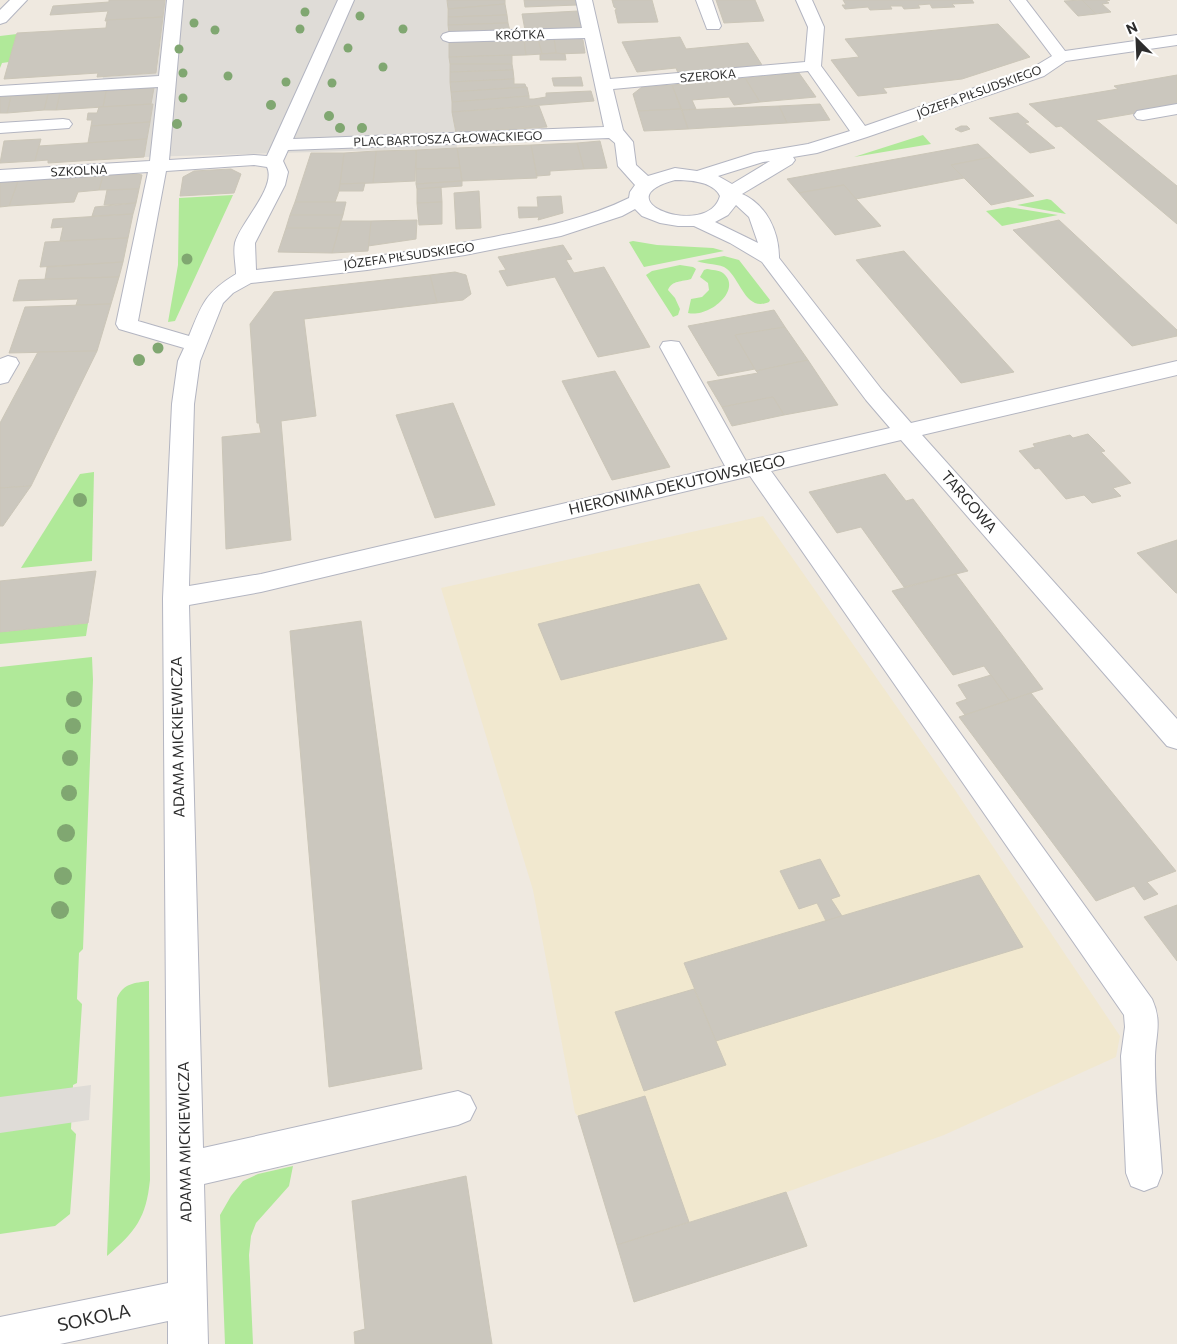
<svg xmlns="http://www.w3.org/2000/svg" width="1177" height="1344" viewBox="0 0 1177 1344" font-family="Commissioner,sans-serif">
<rect width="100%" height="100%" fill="#efe9e0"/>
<path fill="#f1e8cf" d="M763,516L953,787L1120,1036L1116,1057L944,1135L787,1192L689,1222L645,1096L578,1116L575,1113L533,890L441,588Z"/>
<g fill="#b0e999">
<path d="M17,34L9,62L2,63L0,68V36Z"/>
<path d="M923,135L931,144L854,157Z"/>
<path d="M233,195L175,321L168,322L178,265L179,198Z"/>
<path d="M1047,199L1051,200L1066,214L1017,205Z"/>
<path d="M1008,207L1058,215L1002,226L986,211Z"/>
<path d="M633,241L657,245L713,248L724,251L644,267L629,242Z"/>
<path d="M724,256L739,260L770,300L769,302C746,312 741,281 727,269C720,263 706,265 697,261Z"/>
<path d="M680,265L693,267L696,269L691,279C682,282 672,280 668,290L675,298L680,309L678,315L673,317L646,275L652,271Z"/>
<path d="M707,269C712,270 719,270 723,273C743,289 710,318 688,313L691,299L702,297L709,290L708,283L700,277L704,270Z"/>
<path d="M94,472L92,561L21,568L80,474Z"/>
<path d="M88,623L86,636L0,644V632Z"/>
<path d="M92,657L93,680L83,949L79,953L77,999L82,1004L77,1083L73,1085L71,1129L76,1134L70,1214L55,1226L0,1234V667Z"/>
<path d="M149,981L150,1180C146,1218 136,1231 107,1256L117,998C124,983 134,983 149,981Z"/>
<path d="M293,1166L289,1186L256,1223L251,1236L249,1255L253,1344H225L220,1215L231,1196L243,1181L258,1174Z"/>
</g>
<g fill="#dfdcd7">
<path d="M165,0H447L451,92L457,148L144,157L153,104H151L153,89L100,91L103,77L157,73Z"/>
<path d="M91,1085L89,1120L0,1133V1097Z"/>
</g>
<g fill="#cbc7be" stroke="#cbc6b8">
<path d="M109,0H165L163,17L105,21L108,11L50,15L53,6L109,2Z"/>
<path d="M447,0H505V4L448,9Z"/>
<path d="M524,0H576L577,5L525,7Z"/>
<path d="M612,0H652L658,22L618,23L615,10L617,9L614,7Z"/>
<path d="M716,0H755L764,21L724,23Z"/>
<path d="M843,0H972L974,3L952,4L955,7L932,8L930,4L918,5L920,8L904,9L902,6H890L892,9L870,10L868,7L845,9L842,5H846Z"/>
<path d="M1082,0L1096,14L1078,16L1064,1Z"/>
<path d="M1082,0H1110L1106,1L1109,3L1102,4L1111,12L1096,14Z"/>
<path d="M505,4L507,15L448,17V9Z"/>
<path d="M578,11L582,28L525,30L522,14Z"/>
<path d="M507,15L508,23L448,25V17Z"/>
<path d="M163,17L156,73L97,77L98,73L4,79L17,33L106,28L107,20Z"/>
<path d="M508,23L510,31L449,33L448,25Z"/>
<path d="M998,24L1030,57L962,79L883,88L887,93L858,96L831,60L859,57L845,39Z"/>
<path d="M577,37L583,40L585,53L556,54L554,38Z"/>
<path d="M680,37L686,49L748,43L762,65L678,73L676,68L637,72L622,42Z"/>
<path d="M554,38L556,53L542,54L538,39Z"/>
<path d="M524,39L526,55L449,57V41Z"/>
<path d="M524,39H538L542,54L526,55Z"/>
<path d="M556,53L565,54L566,60H540V54Z"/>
<path d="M512,55V64H450L449,57Z"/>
<path d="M450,64H512L513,70L450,72Z"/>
<path d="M513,70L514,79L450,82V72Z"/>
<path d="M799,73L816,97L760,102L745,78Z"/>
<path d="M1177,75V106L1096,120L1177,186V224L1061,126L1056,127L1029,104L1118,89L1114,86Z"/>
<path d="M581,77L583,86H554L552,78Z"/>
<path d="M745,78L760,102L734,105L729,97L692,100L696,109L682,110L672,85Z"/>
<path d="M514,79V84H525L526,87L451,92L450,82Z"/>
<path d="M672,85L681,109L638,111L633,94L642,87Z"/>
<path d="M527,87L529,96L452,102L451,92Z"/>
<path d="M154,88L151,104L103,107L106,91Z"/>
<path d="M100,91H106L103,107L56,110L60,93Z"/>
<path d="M591,91L594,101L452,112V102L529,96V99H534L546,97V93Z"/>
<path d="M60,93L56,110H44L48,94Z"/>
<path d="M48,94L44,110L7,113L11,96Z"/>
<path d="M11,96L7,113H0V97Z"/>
<path d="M153,104L150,122L91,126L92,120H87L88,113H97L99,107Z"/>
<path d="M820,104L830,120L787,123L779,106Z"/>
<path d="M539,106L547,127L456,133L452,112Z"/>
<path d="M779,106L787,123L688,129L682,110Z"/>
<path d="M681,109L688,129L644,131L638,111Z"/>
<path d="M1018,113L1029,122L1025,123L1055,148L1030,153L989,118Z"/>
<path d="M150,122L147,139L88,143L91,126Z"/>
<path d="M961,126H967L970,129L961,132L955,129Z"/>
<path d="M41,139L35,161L0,163L4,141Z"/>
<path d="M147,139L144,157L48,163V160L35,161L39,146Z"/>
<path d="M600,141L607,168L584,169L577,143Z"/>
<path d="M577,143L584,169L550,171V175L537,176L531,145Z"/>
<path d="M978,144L992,157L951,165L964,178L856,199L844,185L799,193L787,179Z"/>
<path d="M531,145L537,178L462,181L457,148Z"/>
<path d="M457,148L460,168L416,169V150Z"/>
<path d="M416,150L415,181L373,183L376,151Z"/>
<path d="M376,151L373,183L340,184L344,153Z"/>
<path d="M311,153H344L339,191L335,202H295Z"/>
<path d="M992,157L1034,196L991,205L951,165Z"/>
<path d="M460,168L462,181L416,184V169Z"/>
<path d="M231,169L241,174L234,193L180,196L183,177L194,171Z"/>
<path d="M137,174L142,175L139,189L99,190L103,175Z"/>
<path d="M103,175L99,190L78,192L74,202L9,206L18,181Z"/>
<path d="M18,181L9,206L0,207V182Z"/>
<path d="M462,181V186L417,189L416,184Z"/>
<path d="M365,183L363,191H339L340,184Z"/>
<path d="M844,185L856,199L881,226L835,235L799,193Z"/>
<path d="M441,187L442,202L417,203V189Z"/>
<path d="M139,189L136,203L104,205L107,190Z"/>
<path d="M479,191L481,228L456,229L454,193Z"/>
<path d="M561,196L563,213L538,220L539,217L519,218L518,207H538L537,197Z"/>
<path d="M295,202H346L343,215H290Z"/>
<path d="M442,202V224L419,225L417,203Z"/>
<path d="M136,203L133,214L92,216L95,207Z"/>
<path d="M133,214L128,238L60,241L63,227L51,228L53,219Z"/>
<path d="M290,215H343L339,228H286Z"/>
<path d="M417,220L416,239L368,246L371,221Z"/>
<path d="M1059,220L1177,330V336L1132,346L1013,230Z"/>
<path d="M341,221H371L368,251L332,253Z"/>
<path d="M286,228H339L332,253L278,252Z"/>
<path d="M128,238L123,262L40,267L45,242Z"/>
<path d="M563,245L572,259L566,260L574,273L604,267L650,347L598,357L555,277L507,286L499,271L506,270L498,257Z"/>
<path d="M904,251L1014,372L961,383L856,260Z"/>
<path d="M123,262L119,277L45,279L47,267Z"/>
<path d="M455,272L466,275L471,294L463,300L437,303L430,275Z"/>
<path d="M430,275L437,303L304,319L316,416L281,421L291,540L226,549L222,437L261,433L259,423H257L250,324L274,292Z"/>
<path d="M119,277L111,304L76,305L78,299L13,301L19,280Z"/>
<path d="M111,304L97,351L9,353L25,307Z"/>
<path d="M774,310L785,327L735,335L755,369L718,376L688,326Z"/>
<path d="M785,327L808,360L756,371L735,335Z"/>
<path d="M97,351L31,486L0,488V423L38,352Z"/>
<path d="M808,360L838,405L784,415L773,397L722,407L707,382L758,373L756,371Z"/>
<path d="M615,371L670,467L612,480L562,381Z"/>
<path d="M773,397L784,415L732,426L722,407Z"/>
<path d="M453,403L495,505L435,518L396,415Z"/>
<path d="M1088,434L1105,451L1101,452L1131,483L1113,488L1121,496L1092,503L1084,495L1066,499L1039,468L1035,469L1019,451L1035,447L1033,444L1070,435L1073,438Z"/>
<path d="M885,474L906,501L913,499L968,571L904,587L861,527L837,533L809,492Z"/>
<path d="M31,486L3,526H0V488Z"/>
<path d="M1177,540V593H1176L1137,553Z"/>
<path d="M96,571L88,623L0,632V581Z"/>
<path d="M956,574L1043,689L1009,700L984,666L953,675L892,591Z"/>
<path d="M699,584L727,639L561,680L538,624Z"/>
<path d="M361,621L422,1069L329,1087L290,631Z"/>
<path d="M991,675L1009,700L965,715L956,703L967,699L958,685Z"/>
<path d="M1031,693L1176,871L1147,882L1158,894L1144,900L1134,886L1096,901L959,717Z"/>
<path d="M820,859L840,896L831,899L842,916L826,921L817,903L799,909L780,871Z"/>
<path d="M979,875L1023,947L716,1041L684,963Z"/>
<path d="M1177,905V961L1144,917Z"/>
<path d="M694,989L726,1065L644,1091L615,1012Z"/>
<path d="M645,1096L689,1222L617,1245L578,1116Z"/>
<path d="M466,1176L492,1344H355L354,1332L365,1329L352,1201Z"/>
<path d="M786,1192L807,1246L634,1302L617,1245Z"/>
</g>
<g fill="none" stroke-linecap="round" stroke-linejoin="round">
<g stroke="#b3b5c1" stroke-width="2">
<g id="minor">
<path d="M10,0H27L6,22L0,24V10Z"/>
<path d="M167,0H183L169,160L254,155L267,156L338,0H354L293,139L604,127L585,38L449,42L443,40L441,37L443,34L449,32L582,28L576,0H592L610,79L805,62L808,27L796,0H812L824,27L821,66L865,126L1032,68L1052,56L1010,0H1026L1065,51L1177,35V45L1066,61L1044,76L867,137L817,153L793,157L795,160L792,164L742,194C767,205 779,232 779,258L882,390L911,423L1177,361V375L922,435L1177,719V749L1167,746L901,440L771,471L1152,999C1162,1021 1156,1034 1155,1056C1154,1093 1160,1136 1162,1173L1157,1186L1144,1191L1131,1186L1126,1173L1121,1056L1125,1027L1124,1015L750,476L261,592L189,605L203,1148L458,1091L470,1096L476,1108L470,1120L458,1125L204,1184L208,1344H168V1321L60,1344H0V1317L168,1283L163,598L172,404L178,361L184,348L119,329L116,324L148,172L0,182V170L150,161L158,87L0,96V86L159,76ZM808,71L850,131L808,144L754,153L697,171L675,168L648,176L636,165L633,142L623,130L613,89ZM609,138L615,143L618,166L635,185L630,192L629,198C586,219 540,228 494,237C415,253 336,261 256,270L255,243L285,185L288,172L283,161L288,150ZM770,161L732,184L718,176L763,162ZM254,165L267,167C277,187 240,223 235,243C233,253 236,265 236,274C205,293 202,304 189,336L138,321L166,171ZM675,180C689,180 713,181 720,196C708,240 600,200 675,180ZM736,205L749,217L758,243L715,222L728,215ZM635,209L642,216L660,223L678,226H694L730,243L762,262L866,400L890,428L746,461L682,347L679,342L671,341L663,342L660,347L725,466L261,574L189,586L194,404L200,361L223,303L233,293L251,283L367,270L465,255L561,236L622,216Z"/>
<path d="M696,0H712L721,26L719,29H707Z"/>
<path d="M1177,104V114L1143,120L1137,119L1134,115L1137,111Z"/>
<path d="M63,119L69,120L72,124L69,128L0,133V123Z"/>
<path d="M8,356L16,358L19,363L8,382L0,384V359Z"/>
</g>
</g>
<use href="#minor" fill="#fff" fill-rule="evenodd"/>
</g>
<g fill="#80a771">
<circle cx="305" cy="12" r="4.5"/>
<circle cx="360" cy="16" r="4.5"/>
<circle cx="194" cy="23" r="4.5"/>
<circle cx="300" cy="29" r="4.5"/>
<circle cx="403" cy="29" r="4.5"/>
<circle cx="215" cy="30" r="4.5"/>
<circle cx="348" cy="48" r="4.5"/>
<circle cx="179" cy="49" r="4.5"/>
<circle cx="383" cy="67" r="4.5"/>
<circle cx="183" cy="73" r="4.5"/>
<circle cx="228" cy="76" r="4.5"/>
<circle cx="286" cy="82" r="4.5"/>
<circle cx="332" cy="83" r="4.5"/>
<circle cx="183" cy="98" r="4.5"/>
<circle cx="271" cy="105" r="5"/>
<circle cx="329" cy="116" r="5"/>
<circle cx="177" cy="124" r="5"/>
<circle cx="340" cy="128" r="5"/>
<circle cx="362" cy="128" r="5"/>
<circle cx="187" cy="259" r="5.5"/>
<circle cx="158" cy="348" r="5.5"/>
<circle cx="139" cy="360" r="6"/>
<circle cx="80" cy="500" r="7"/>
<circle cx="74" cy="699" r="8"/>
<circle cx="73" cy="726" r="8"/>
<circle cx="70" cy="758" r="8"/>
<circle cx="69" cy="793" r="8"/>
<circle cx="66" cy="833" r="9"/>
<circle cx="63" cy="876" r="9"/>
<circle cx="60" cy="910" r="9"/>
</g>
<g text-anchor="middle" stroke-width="4.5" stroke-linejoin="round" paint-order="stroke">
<g font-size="12" fill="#2d2d2d" stroke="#fff">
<text transform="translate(520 35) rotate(-2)" y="4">KRÓTKA</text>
<text transform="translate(708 76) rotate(-5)" y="4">SZEROKA</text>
<text transform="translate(979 92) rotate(-20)" y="4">JÓZEFA PIŁSUDSKIEGO</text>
<text transform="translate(448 139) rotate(-2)" y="4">PLAC BARTOSZA GŁOWACKIEGO</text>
<text transform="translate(79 171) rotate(-3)" y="4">SZKOLNA</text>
<text transform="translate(409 256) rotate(-8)" y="4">JÓZEFA PIŁSUDSKIEGO</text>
</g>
<g font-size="15" fill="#2d2d2d" stroke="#fff">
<text transform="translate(677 485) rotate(-13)" y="5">HIERONIMA DEKUTOWSKIEGO</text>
<text transform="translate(969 502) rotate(49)" y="5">TARGOWA</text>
<text transform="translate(178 737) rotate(-91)" y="5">ADAMA MICKIEWICZA</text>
<text transform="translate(185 1142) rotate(-91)" y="5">ADAMA MICKIEWICZA</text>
</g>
<g font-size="18" fill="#2d2d2d" stroke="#fff">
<text transform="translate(94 1318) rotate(-12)" y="6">SOKOLA</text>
</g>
</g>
<g transform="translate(1137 40) rotate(336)" stroke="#ffffff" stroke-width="4" paint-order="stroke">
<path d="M0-4L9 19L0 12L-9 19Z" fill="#2d2d2d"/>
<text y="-8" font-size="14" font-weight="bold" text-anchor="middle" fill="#2d2d2d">N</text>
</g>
</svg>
